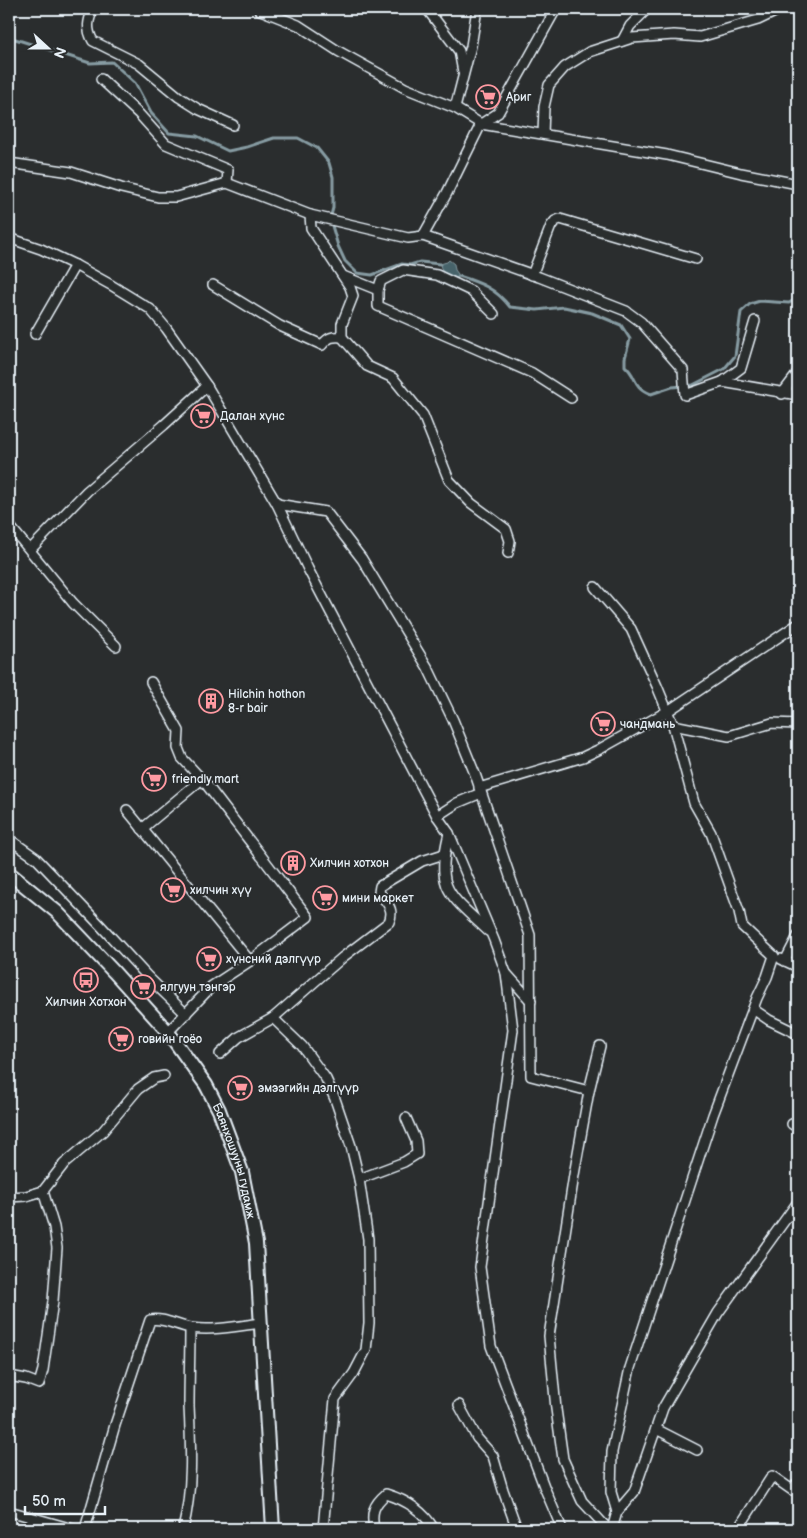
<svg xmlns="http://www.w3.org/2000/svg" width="807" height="1538" viewBox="0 0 807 1538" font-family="'Balsamiq Sans',sans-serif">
<rect width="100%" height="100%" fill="#2a2d2e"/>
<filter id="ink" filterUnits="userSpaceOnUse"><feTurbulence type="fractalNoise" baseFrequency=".02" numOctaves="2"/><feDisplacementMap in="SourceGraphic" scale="10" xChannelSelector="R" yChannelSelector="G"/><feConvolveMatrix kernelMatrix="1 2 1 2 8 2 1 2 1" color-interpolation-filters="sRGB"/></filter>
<g filter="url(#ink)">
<path fill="#47646b" stroke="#879ca3" d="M449,260L454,264L455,270L458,274V278C447,278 442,275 440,264L447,262Z"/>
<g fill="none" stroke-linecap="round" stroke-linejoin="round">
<g stroke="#879ca3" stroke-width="3">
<path d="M9,37L90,63L112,62L135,83L151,113L169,133L197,136L228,151L247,147L274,138H298L317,148L329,163L333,177V208L330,219L338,246L345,261L357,273L372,275L402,264L410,265L420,262L440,264"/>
<path d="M459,276C481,283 495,288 510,307L537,310L564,307L592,313L621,325L630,339L625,358V366C638,377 631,386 651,394L672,387L693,385L724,369L735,356L741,312L750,304L760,301L789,303L798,298"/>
</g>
<g stroke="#e8f1f8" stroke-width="12">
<g id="street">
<path d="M93,9C88,21 86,29 93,41L139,64L179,97L198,109L233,125"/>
<path d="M258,9L298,25L338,51L376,72L405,88L455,108L481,124L667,155L741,173L798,184"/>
<path d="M427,9L459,51L463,72"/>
<path d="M622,41L630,26L647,9"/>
<path d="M101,79L139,114L166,144L228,170L227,183"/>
<path d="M455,108L471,46L477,9"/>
<path d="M543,134L544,107L549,85L565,67L589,52L632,38L674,35L700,37L758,20L781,9"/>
<path d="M9,163L71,172L121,188L158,197H176L227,183L310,215L408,238L423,236L447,193L481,124L498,113L556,9"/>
<path d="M310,215L311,228L350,287L353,296L342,324V337L367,366L393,378L423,415L449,480L471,503L506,529L510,541L508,553"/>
<path d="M423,236L539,277L626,311L641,322L683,370L685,395L722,382L798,395"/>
<path d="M9,238L41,249L75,265L111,285L150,309L166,328L207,386L277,504L308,569L437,816L449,833L494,940L506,973L513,1030L480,1267L491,1346L545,1489L562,1529"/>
<path d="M532,275L551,226L555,221L560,219L696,259"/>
<path d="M343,276L378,290"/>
<path d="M213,285L280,326L322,345C328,337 333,336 342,337"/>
<path d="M494,314L471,291L437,275L403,270L381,281L378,290V306L532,373L571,398"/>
<path d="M35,334L75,265"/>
<path d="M722,382L741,368L755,321"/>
<path d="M782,394L798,373"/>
<path d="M277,504L326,512L362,559L428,668L453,720L475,774L530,935L531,1076L589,1091"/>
<path d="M9,525L73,603L116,646"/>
<path d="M30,550L87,491L164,425L207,386"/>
<path d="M595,587L631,629L657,686L673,725L694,803L711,833L739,911L742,926L774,956L767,977L757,998L713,1115L630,1368L612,1452L611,1492L617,1512L612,1529"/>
<path d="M151,682L179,731L178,748L182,758L206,784L308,917L250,961"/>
<path d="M673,725L729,736L772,723L798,724"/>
<path d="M479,788L583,757L600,749L668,711L798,624"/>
<path d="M127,810L250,961L212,986L168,1032"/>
<path d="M437,816L457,803L481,793"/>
<path d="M142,829L202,779"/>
<path d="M449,833C435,890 449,894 488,931"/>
<path d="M9,839L36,858L100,925L148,977L186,1014"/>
<path d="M781,959L798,967"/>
<path d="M785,961L798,936"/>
<path d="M506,973L531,1001"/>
<path d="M753,1009L769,1020L796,1033"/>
<path d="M273,1018L302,1046L326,1079L335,1099L351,1146L359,1179L368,1239L369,1323L366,1350L354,1373L335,1399L323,1529"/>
<path d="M600,1046L589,1091L574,1175L549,1336L556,1409L563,1459L582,1501L608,1529"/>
<path d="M220,1054L239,1037L273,1018L343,957L389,922C395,908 386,903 379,892L380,886L422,861L444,854"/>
<path d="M792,1124L798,1128"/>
<path d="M359,1179L404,1162L417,1154L416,1141L406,1118"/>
<path d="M9,1197L26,1196L43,1191L64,1164L103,1131L138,1089L154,1078L164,1076"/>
<path d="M9,1376L26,1379L39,1384L43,1370L53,1301L57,1248L54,1227L43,1191"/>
<path d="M459,1405L477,1438L493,1456L503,1490L517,1529"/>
<path d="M656,1429L697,1450"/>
<path d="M9,1511L73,1529"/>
<path d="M617,1512L634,1492L663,1408L718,1313L798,1202"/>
<path d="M85,1529L115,1425L150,1320C163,1317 177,1326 191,1328C214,1331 238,1326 261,1323"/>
<path d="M183,1529C193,1490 191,1446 189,1406C189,1380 190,1354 190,1328"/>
<path d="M374,1529C371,1513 373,1505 386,1494C406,1500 424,1512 434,1529"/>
<path d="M738,1529L772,1476L792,1490L798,1482"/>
</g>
</g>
<g stroke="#e8f1f8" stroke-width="16">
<g id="secondary">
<path id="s1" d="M9,873L57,912L114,972L168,1032L206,1085L219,1110L242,1172L256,1243L273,1529"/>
</g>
</g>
<use href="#street" stroke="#2a2d2e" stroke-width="9"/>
<use href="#secondary" stroke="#2a2d2e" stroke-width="12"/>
</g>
</g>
<defs>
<g id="supermarket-ring" transform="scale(1.25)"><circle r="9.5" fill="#2a2d2e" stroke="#ff9aa2" stroke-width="1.5"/><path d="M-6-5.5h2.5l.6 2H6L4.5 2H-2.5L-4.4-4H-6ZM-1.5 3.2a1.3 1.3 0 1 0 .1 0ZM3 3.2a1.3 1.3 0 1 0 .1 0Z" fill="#ff9aa2"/></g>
<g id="building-ring" transform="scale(1.25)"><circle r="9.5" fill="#2a2d2e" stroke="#ff9aa2" stroke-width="1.5"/><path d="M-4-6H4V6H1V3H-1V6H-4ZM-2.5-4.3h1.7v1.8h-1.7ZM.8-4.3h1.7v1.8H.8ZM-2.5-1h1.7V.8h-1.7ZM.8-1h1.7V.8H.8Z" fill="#ff9aa2"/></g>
<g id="bus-ring" transform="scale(1.25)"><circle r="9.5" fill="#2a2d2e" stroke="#ff9aa2" stroke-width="1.5"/><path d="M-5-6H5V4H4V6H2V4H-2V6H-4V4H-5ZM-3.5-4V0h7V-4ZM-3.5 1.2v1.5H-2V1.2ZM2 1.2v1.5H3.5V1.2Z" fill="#ff9aa2"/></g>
</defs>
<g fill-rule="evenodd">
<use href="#supermarket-ring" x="488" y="97"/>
<use href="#supermarket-ring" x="203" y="416"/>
<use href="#building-ring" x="211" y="701"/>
<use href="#supermarket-ring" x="603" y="724"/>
<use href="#supermarket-ring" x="154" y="779"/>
<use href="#building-ring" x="293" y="863"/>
<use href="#supermarket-ring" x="173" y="890"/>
<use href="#supermarket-ring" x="325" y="898"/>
<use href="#supermarket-ring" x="209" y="959"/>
<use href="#bus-ring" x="86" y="980"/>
<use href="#supermarket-ring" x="143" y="987"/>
<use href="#supermarket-ring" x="121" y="1039"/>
<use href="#supermarket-ring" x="240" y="1088"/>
</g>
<g text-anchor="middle" stroke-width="4" stroke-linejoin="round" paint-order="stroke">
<g font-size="12" fill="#e8f1f8" stroke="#2a2d2e" text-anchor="start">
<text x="506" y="101">Ариг</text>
<text x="220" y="420">Далан хүнс</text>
<text x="228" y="698">Hilchin hothon<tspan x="228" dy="14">8-r bair</tspan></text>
<text x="620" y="728">чандмань</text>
<text x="172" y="783">friendly mart</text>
<text x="310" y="867">Хилчин хотхон</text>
<text x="190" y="894">хилчин хүү</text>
<text x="342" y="902">мини маркет</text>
<text x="226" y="963">хүнсний дэлгүүр</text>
<text x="160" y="991">ялгуун тэнгэр</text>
<text x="86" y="1006" text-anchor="middle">Хилчин Хотхон</text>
<text x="138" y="1043">говийн гоёо</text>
<text x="258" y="1092">эмээгийн дэлгүүр</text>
</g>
<g font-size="12" fill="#e8f1f8" stroke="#2a2d2e">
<text dy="4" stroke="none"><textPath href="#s1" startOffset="372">Баянхошууны гудамж</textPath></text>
</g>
</g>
<rect width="807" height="1538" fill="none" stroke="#2a2d2e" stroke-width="30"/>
<rect x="15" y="15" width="777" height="1508" fill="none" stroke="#e8f1f8" stroke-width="2" filter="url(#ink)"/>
<g transform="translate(48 48) rotate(111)" stroke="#2a2d2e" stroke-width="4" paint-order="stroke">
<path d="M0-4L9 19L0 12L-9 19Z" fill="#e8f1f8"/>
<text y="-8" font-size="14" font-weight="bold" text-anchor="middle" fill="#e8f1f8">N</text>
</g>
<path d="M25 1506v8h80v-8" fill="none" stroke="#e8f1f8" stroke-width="2.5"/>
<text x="32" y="1506" font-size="15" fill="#e8f1f8" stroke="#2a2d2e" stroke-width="4" paint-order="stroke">50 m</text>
</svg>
